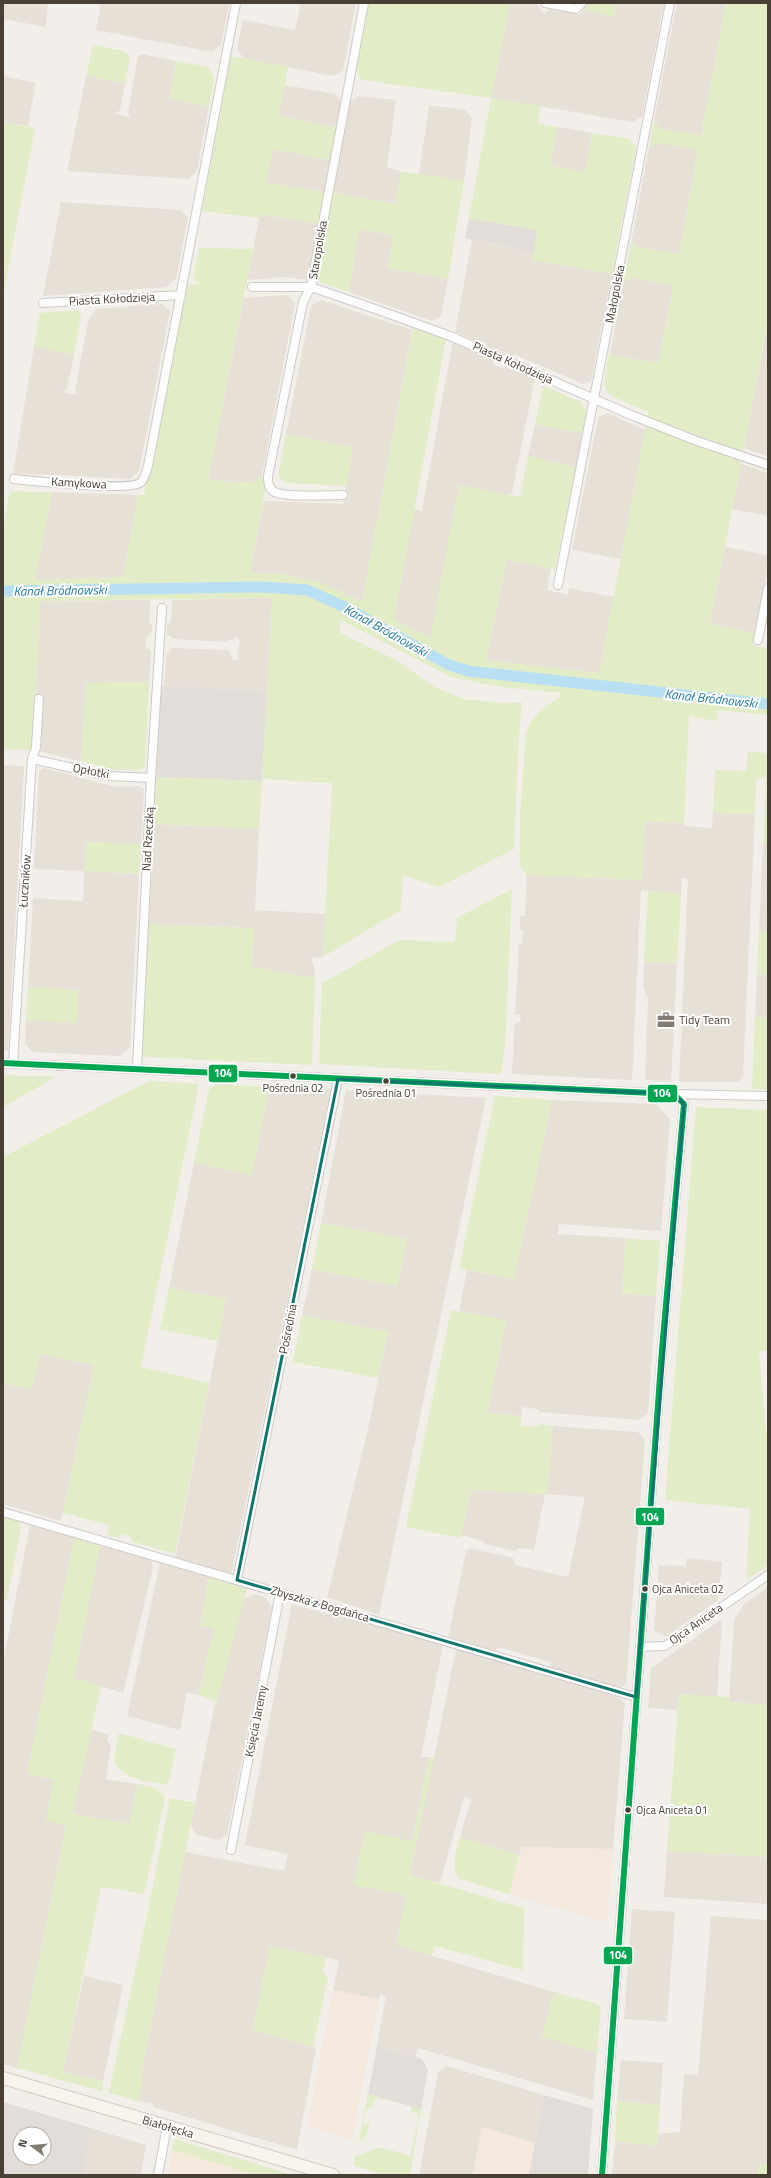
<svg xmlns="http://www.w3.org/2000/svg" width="771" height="2178" viewBox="0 0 771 2178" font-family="'Titillium Web',sans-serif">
<rect width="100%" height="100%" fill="#f2eeea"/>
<g fill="#e6e0d7">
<path d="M3,3H48L46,27L3,19Z"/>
<path d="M101,3H229L221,45L212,52L96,30Z"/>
<path d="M301,3H356L343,70L334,76L244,59L237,49L243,20L295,30Z"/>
<path d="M510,3H536L544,14L551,9L579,15L584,10L614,16L617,3H664L642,117L633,122L491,98Z"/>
<path d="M677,3H726L701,135L660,129L654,120Z"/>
<path d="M142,54L176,61L169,99L209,106L197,171L188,179L67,171L86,76L125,83L120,110L115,114L130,117L128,112L138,56Z"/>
<path d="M3,76L36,83L28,126L3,122Z"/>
<path d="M285,85L335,94L341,102L336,127L279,116Z"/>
<path d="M359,96L396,100L387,168L401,171L395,204L332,192L349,102Z"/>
<path d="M429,105L465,110L472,118L464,181L419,174Z"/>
<path d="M557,127L592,133L585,173L550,166Z"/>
<path d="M657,143L698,149L679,254L637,247L632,239L649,148Z"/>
<path d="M273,149L330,160L324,192L266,183Z"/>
<path d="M61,202L181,210L188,218L176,279L166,287L43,296Z"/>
<path d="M260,214L319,224L307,280L285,277L247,280Z"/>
<path d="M359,229L393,235L388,268L448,279L441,316L432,321L349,292Z"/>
<path d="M472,240L534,253L533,260L612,274L591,381L583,384L514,354L513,357L455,332Z"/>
<path d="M631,277L673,285L658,363L610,355L623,284Z"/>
<path d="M289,295L295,304L262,475L254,483L208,480L244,298Z"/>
<path d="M321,300L412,330L362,602L323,583L250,573L264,501L343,504L353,447L286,434L311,306Z"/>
<path d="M162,304L170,311L139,471L130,479L13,473L34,347L74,354L67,389L62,392L77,395L75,391L88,321L96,309Z"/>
<path d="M768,323V456L744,448Z"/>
<path d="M453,340L491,357L494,365L502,368L505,367L535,378L512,493L507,495L459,486L431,639L394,620L414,509L422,511Z"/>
<path d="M607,413L645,430L621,559L572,550L598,418Z"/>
<path d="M535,424L583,433L576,467L528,456Z"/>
<path d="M741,464L768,473V516L732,509Z"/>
<path d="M52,492L138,495L123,577L35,580Z"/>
<path d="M725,547L768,555V566L755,633L710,624Z"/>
<path d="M507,560L551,568L547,590L568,595L569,588L614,597L599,673L486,661Z"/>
<path d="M255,598H272L267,691L164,686L166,655L172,648L228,650L234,661L239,659V655H237L240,640L235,637L233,640L228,639V642L173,639L167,634V625L171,622L172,600Z"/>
<path d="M150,600L149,622L152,625V631L147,636L145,646L151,651L149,682L86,683L81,761L33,750L40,601Z"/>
<path d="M3,765L24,766L8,1051H3Z"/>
<path d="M44,768L104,784L118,787L138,786L144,789L141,844L86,842L85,871L139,874L130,1048L120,1056L33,1052L25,1044L26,1020L77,1022L78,990L28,987L33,898L83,901L84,871L34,869L39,771Z"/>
<path d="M713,813L755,814L743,1077L737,1082H679L688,879L682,878L681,894L641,890L632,1080L512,1074L514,1029L515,1024L520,1022L521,1015L515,1014L519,944H522L523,930H520V916H525L527,875L642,880L645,821L684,823V826L712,828Z"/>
<path d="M154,824L259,829L255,910L326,914L323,957L311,958L315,970V978L252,967L254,928L149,924Z"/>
<path d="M763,845H768V932L759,931Z"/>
<path d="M644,962L677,964L671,1082L645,1080L648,999L643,986Z"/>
<path d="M757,974L768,975V1018L755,1017Z"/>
<path d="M269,1087L331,1089L231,1575L175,1559L226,1299L169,1288L194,1163L252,1174Z"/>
<path d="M346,1090L486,1098L379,1615L327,1597L368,1429L388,1332L302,1315L312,1269L397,1286L407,1239L321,1223Z"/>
<path d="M552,1100L656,1104L670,1120L661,1231L559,1224L558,1234L626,1238L622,1293L656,1296L648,1413L640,1420L540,1412L537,1409L522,1407L521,1416L487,1413L506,1321L459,1311L467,1270L514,1279Z"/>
<path d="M40,1354L94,1365L61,1521L3,1504V1383L32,1389Z"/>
<path d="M553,1426L638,1432L645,1440L626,1685L616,1687L550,1668L551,1662L497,1647L496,1653L448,1638L466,1551L470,1548L513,1558L515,1565L568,1577L585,1497L547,1494Z"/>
<path d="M471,1490L545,1494L534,1550L520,1548L515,1551L485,1544L483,1541L461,1535Z"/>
<path d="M30,1525L74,1538L27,1774L54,1779L46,1820L66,1824L17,2068L3,2064V1663Z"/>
<path d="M100,1546L150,1560L153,1567L123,1693L74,1678Z"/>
<path d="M687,1558L722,1562L718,1600L666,1637L654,1630L659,1565L686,1566Z"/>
<path d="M160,1563L209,1578L200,1625L215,1629L207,1656L199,1695L187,1692L180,1730L127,1716Z"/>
<path d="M768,1587V1705L729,1702L734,1620L744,1604Z"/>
<path d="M254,1594L265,1597L272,1607L227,1835L219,1840L196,1835L191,1825L211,1723L244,1599Z"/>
<path d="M292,1604L335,1616L336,1614L441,1644L442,1650L421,1757H429L412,1841L406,1895L396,1945L554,1992L542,2036L597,2053L593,2100L418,2048L415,2057L377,2046L386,1996L380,1994L379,1999L333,1990L339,1960L270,1946L253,2029L316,2048L297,2150L154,2107L152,2103L138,2101L143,2078L141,2077L185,1852L284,1871L288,1854L245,1845Z"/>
<path d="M722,1619L717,1697L679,1694L678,1710L648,1708L651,1668Z"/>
<path d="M456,1649L613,1695L625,1702L613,1849L522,1847L519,1855L460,1837L471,1799L464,1797L440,1883L410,1875Z"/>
<path d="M90,1730L108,1734L107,1741L111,1745L106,1779L137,1784L129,1824L73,1814Z"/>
<path d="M667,1851L768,1857V1904L664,1897Z"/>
<path d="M632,1909L675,1912L667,2022L624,2019Z"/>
<path d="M711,1916L768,1920V2163L759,2164L758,2175H612L615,2141L657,2146V2134L680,2132L684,2074L698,2075Z"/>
<path d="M84,1976L123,1985L103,2081L63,2072Z"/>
<path d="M621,2060L663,2063L660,2105L617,2101Z"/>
<path d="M447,2066L544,2095L535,2143L482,2127L473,2175H419L438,2072Z"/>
<path d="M91,2128L146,2145L141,2175H83Z"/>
</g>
<g fill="#f5e8dc">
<path d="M522,1847L613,1849L607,1922L509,1894Z"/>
<path d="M333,1990L379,1999L352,2139L307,2126Z"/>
<path d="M482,2127L535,2143L529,2175H473Z"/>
<path d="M172,2150L258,2175H168Z"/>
</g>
<g fill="#e2ddd8" fill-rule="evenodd">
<path d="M469,218L538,230L534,253L465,238Z"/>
<path d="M161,686L267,691L262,781L156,777Z"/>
<path d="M377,2046L422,2059L428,2070L421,2109L368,2094Z"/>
<path d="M544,2095L593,2109L588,2175H529Z"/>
<path d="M3,2102L91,2128L83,2175H3ZM20,2134H44V2158H20Z"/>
</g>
<g fill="#e2edc8">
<path d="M369,3H510L491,98L541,106L538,123L557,127L550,166L585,172L592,133L630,139L636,148L612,274L532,260L538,230L469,218L491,98L362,80L356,71Z"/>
<path d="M586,3H617L614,17L584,10Z"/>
<path d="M726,3H768V323L743,452L648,417V412L609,395L604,386L609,355L658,363L673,286L631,277L623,284L632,239L637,247L679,254L698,150L657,143L649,148L654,120L660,129L701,135Z"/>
<path d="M93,44L126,52L130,57L125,83L86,76Z"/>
<path d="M231,56L288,67L279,116L336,127L330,160L273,149L266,183L324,192L319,224L261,214L260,218L202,211Z"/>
<path d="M176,61L208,67L214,77L209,106L169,99Z"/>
<path d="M3,122L35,128L3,296Z"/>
<path d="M401,171L464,181L448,279L388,268L393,235L359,229L349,292L321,283L317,276L332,192L395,204Z"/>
<path d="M199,248L253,249L208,480L254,483L262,475L265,491L250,573L285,574L323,583L362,602L413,327L446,339L394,620L430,638L459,485L520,497L528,456L576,467L555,569L507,560L486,660L599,673L646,425L742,458L710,624L755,633L753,645L768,648V715L718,710L717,721L689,716L684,823L645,821L642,880L527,875L520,867V816L526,733C530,722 536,714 545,707C552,701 557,701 562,693L501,687L451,677L341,620L340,633L396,660L436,688L464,699L503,703L522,702L519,735L514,849L439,887L403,875L401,910L323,957L332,783L262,779L272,598L40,601L33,750L3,749V528L10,491L52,492L35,580L123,577L138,495H144L188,285L199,284L193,277Z"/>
<path d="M77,310L81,315L74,354L34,347L40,313Z"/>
<path d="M543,386L581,402L587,414L583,433L535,424Z"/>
<path d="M286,434L353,447L346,486L285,483L278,475Z"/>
<path d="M149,682L145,765L140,770H115L81,761L86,683Z"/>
<path d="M768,736V845H763L766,776L756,780L755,814L713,813L715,770L746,771L748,752L767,753Z"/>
<path d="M156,777L262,781L259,829L154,824Z"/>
<path d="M86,842L141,844L139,874L85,871Z"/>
<path d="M512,889L505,1047L501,1074L319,1064L322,983L400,940L455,942L457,918Z"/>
<path d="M648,891L681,894L677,964L644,962Z"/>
<path d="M149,924L254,928L252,967L315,978L312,1065L142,1057Z"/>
<path d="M759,931L768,932V975L757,974Z"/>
<path d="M28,987L78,990L77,1023L26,1020Z"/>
<path d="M755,1017L768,1018V1090L752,1089Z"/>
<path d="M3,1075L56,1077L3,1107Z"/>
<path d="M149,1081L199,1084L141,1367L209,1383L175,1554L131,1541L130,1536L123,1534L120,1538L107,1535L109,1525L63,1513L94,1365L40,1354L32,1389L3,1383V1157Z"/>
<path d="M216,1084L269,1087L252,1175L194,1163L209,1089Z"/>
<path d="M495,1096L552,1100L514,1279L459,1268Z"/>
<path d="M696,1107L768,1110V1351H759L766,1433H768V1565L746,1580L750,1509L665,1500Z"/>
<path d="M321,1223L407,1239L397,1286L312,1269Z"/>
<path d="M626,1238L660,1241L656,1296L622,1293Z"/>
<path d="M169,1288L226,1299L218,1341L160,1329Z"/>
<path d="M451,1310L506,1320L487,1413L521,1416V1426L536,1427L540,1424L553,1426L547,1494L471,1490L461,1538L406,1527Z"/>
<path d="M302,1315L388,1332L378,1378L293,1362Z"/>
<path d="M3,1517L18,1521L21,1528L7,1600L3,1599Z"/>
<path d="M74,1538L100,1546L74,1678L101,1686L73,1814L129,1824L137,1784L152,1787L164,1795V1803L144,1894L101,1887L63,2072L103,2081L102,2091L17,2068L66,1825L46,1820L54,1779L27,1774Z"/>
<path d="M209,1578L247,1589L211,1723L215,1701L199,1695L207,1656L215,1629L200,1626Z"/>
<path d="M679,1694L729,1697V1702L768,1705V1857L667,1851Z"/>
<path d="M119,1733L176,1749L169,1780L165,1785C149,1781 116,1779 115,1758C115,1750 118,1740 119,1733Z"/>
<path d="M429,1757L434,1758L410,1875L524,1908L523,1970L435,1946L432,1956L396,1945L406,1895L354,1885L364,1831L412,1841Z"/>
<path d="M170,1798L195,1803L141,2076L143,2077L138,2101L109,2093L148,1911Z"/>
<path d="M460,1837L519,1855L509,1894L460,1879C449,1868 457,1851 460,1837Z"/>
<path d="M270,1946L326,1957L323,1972L328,1977L313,2047L253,2030Z"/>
<path d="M554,1992L601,2005L597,2053L542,2037Z"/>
<path d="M368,2094L404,2104L375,2098L373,2106L366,2110L363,2126L370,2123L366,2136L360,2141H359Z"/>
<path d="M617,2101L660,2105L657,2146L615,2141Z"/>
<path d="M412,2106L421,2109L410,2175H386L354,2166V2158L356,2156L381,2147L410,2156L419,2114L411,2112Z"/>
<path d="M174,2139L293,2175H258L172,2150Z"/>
<path d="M768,2163V2175H758L759,2164Z"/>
</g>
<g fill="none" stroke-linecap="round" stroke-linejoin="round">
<path stroke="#b8e0f2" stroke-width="11" d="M3,591L263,587L307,590L347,608L447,664L468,671L768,704"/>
<g stroke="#cecac6" stroke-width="10">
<g id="street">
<path d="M545,3L576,9L582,3"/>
<path d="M252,287H311L381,311L450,336L631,415L697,441L768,465"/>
<path d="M43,303L181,295"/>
<path d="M14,479C33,481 128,491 140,483C145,480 146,471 148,466L236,3"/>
<path d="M343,495C330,495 281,498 273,491C268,487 268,481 268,476L303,302L311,287L364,3"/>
<path d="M558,585L670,3"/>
<path d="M758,640L768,588"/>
<path d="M32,759L109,776L151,778"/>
<path d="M3,1063L674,1094L768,1096"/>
<path d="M13,1063L32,759L36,747L39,699"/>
<path d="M137,1069L151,778L162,608"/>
<path d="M3,1512L636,1697"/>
<path d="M237,1580L338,1079"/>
<path d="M640,1647L665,1646L768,1575"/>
<path d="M231,1850L280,1593"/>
<path d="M158,2175L167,2126"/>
<path d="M602,2175L662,1349L684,1104L674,1094"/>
</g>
</g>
<g stroke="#d3ccc2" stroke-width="14">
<path id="secondary" d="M3,2078L333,2175"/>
</g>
<use href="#street" stroke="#fdfcfc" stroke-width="8"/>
<use href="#secondary" stroke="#f7f4ee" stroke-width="12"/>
<g stroke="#fff" stroke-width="9">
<path id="bus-1" d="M3,1063L674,1094L684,1104L662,1349L602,2175"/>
</g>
<use href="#bus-1" stroke="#00a651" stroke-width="6"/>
</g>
<path fill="none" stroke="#0f766e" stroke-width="3" stroke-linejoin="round" d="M338,1079L674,1094L684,1104L636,1697L237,1580Z"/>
<defs>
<g id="office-bare" transform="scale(1.38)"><path d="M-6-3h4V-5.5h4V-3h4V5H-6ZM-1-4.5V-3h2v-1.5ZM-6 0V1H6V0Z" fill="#847c74" stroke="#fff" stroke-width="2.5" paint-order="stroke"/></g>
</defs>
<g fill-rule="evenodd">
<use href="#office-bare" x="666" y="1020"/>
</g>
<g fill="#483f35" stroke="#fff" stroke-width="1.5">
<circle cx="293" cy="1076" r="3.5"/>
<circle cx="386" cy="1081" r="3.5"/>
<circle cx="645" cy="1589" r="3.5"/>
<circle cx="628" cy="1810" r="3.5"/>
</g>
<g text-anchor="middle" stroke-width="4" stroke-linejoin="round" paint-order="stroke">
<g font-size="11" fill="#483f35" stroke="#fff">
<text x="293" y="1092">Pośrednia 02</text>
<text x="386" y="1097">Pośrednia 01</text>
<text x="652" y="1593" text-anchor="start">Ojca Aniceta 02</text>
<text x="636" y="1814" text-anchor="start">Ojca Aniceta 01</text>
</g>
<g font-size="12" fill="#483f35" stroke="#fff">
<text transform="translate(318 250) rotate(-80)" y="4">Staropolska</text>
<text transform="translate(615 294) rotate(-79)" y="4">Małopolska</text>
<text transform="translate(112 299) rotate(-3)" y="4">Piasta Kołodzieja</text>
<text transform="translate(513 363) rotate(24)" y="4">Piasta Kołodzieja</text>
<text transform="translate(79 483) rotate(3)" y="4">Kamykowa</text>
<text transform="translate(91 771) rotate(11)" y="4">Opłotki</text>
<text transform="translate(148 839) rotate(-87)" y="4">Nad Rzeczką</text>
<text transform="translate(25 881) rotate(-86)" y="4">Łuczników</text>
<text transform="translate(288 1329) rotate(-79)" y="4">Pośrednia</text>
<text transform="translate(320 1604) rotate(16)" y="4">Zbyszka z Bogdańca</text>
<text transform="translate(696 1624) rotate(-35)" y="4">Ojca Aniceta</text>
<text transform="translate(256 1721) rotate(-79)" y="4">Księcia Jaremy</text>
<text transform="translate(168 2127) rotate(16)" y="4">Białołęcka</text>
</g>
<g font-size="12" fill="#483f35" stroke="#fff" text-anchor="start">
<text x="679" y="1024">Tidy Team</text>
</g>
<g font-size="13" font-style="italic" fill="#247eab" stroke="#fff">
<text transform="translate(60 590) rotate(-1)" y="5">Kanał Bródnowski</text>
<text transform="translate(386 630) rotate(29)" y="5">Kanał Bródnowski</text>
<text transform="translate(711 698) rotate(6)" y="5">Kanał Bródnowski</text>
</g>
</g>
<g stroke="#fff" stroke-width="1.5">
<rect x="208" y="1064" width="30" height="19" rx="4" fill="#00a651"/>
<rect x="647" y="1084" width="31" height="19" rx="4" fill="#00a651"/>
<rect x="635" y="1507" width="30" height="19" rx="4" fill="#00a651"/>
<rect x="603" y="1946" width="30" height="19" rx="4" fill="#00a651"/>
</g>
<g font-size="11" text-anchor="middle" font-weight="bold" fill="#fff">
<text x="223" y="1077">104</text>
<text x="662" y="1097">104</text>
<text x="650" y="1521">104</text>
<text x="618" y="1959">104</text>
</g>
<rect width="771" height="2178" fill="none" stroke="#483f35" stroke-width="8"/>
<g transform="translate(32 2146) rotate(286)"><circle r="19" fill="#ffffff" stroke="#b6b2ae"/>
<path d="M0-3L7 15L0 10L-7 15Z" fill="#847c74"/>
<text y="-6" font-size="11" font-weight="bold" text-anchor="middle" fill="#483f35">N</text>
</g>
</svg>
